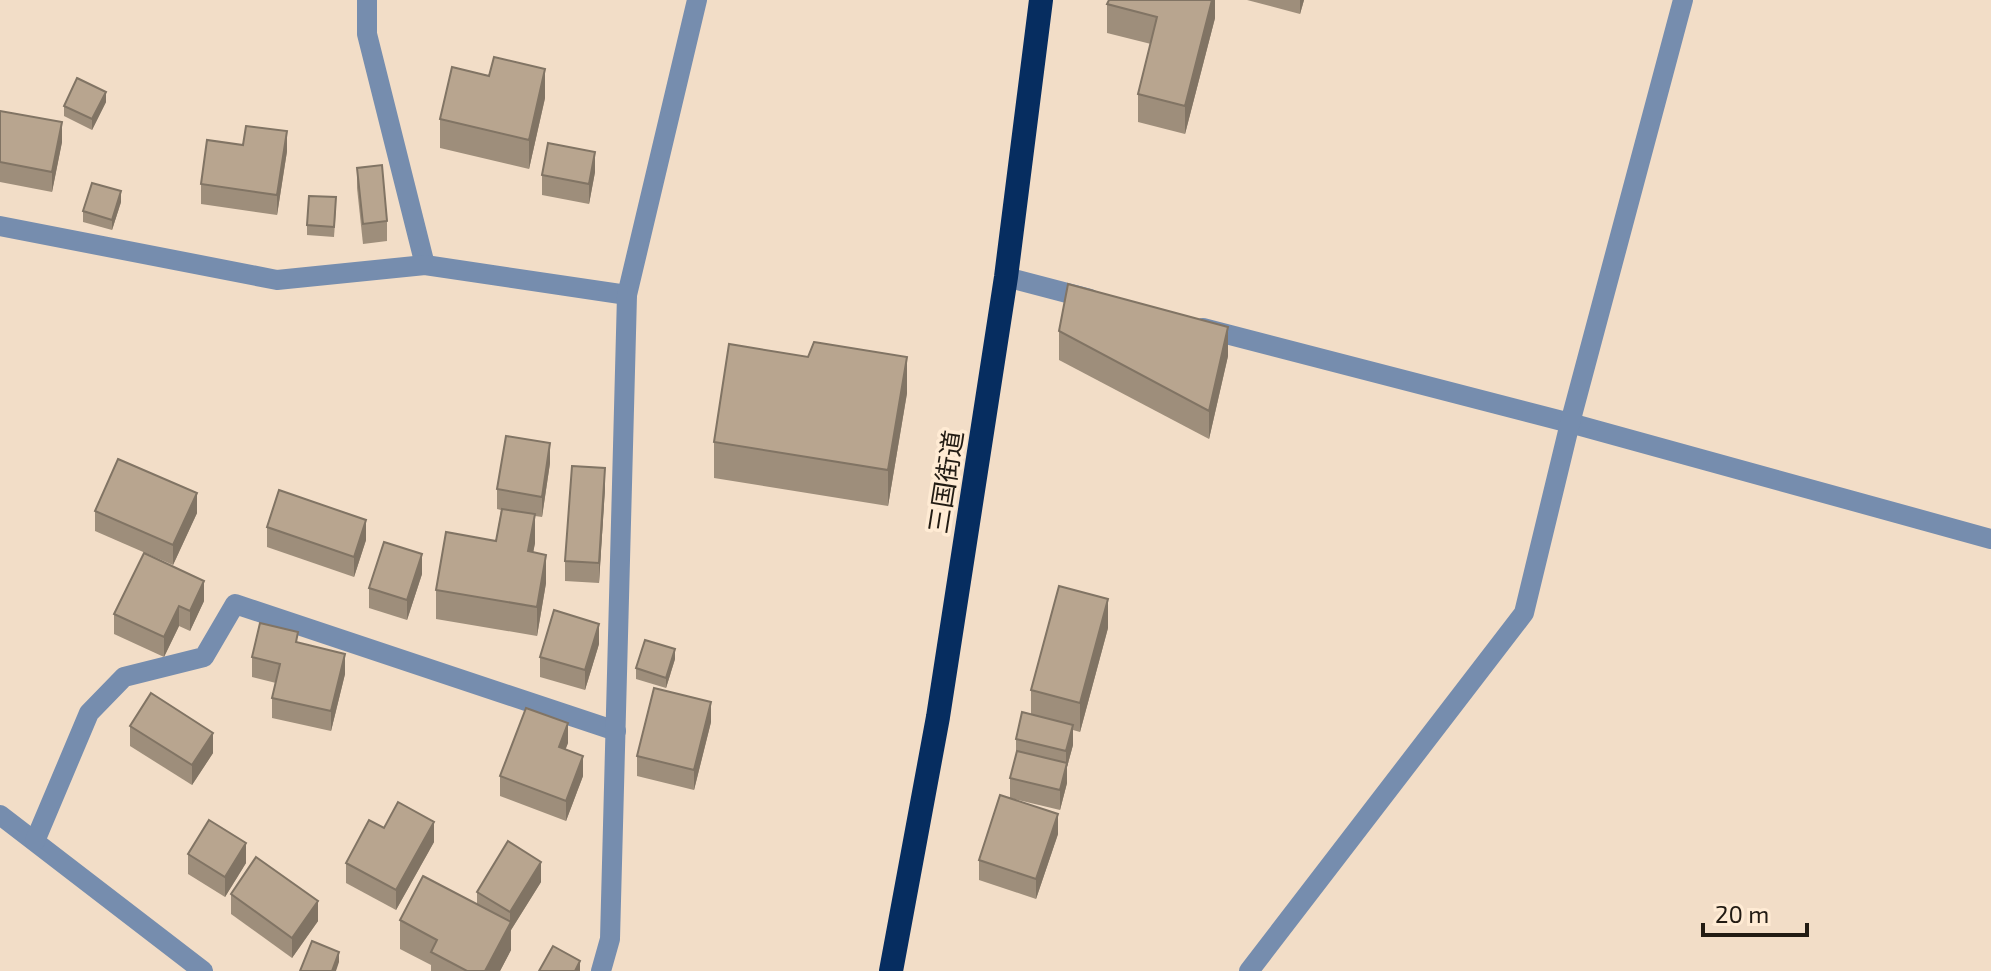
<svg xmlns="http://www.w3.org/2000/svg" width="1991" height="971" viewBox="0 0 1991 971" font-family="'Exo 2','Noto Sans JP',sans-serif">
<rect width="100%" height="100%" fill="#f2ddc7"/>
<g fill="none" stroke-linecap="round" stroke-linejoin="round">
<g stroke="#768dae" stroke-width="20">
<path d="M367,0V34L425,265"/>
<path d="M0,226L277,280L425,265L627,295"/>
<path d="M1006,277L1090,299"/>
<path d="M1203,328L1570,423L1991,539"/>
<path d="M0,815L203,971"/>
<path d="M35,841L89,713L124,677L204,657L235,604L616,731"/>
<path d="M601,971L610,939L627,295L697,0"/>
<path d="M1249,971L1524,613L1570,423L1683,0"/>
</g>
<path stroke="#062d60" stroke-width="24" d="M891,971L938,717L1006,277L1041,0"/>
</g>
<g fill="#9e8e7b">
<path d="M1215,0V18L1185,134L1138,122V94L1151,44L1107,33V4Z"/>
<path d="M1247,0H1304L1300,14Z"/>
<path d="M545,98L529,169L440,148V119Z"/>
<path d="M106,102L92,130L64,116V106Z"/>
<path d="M0,111L62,142L52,192L0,182Z"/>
<path d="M287,151L277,215L201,204V184Z"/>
<path d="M357,168L387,221V241L363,244L357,188Z"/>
<path d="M595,172L589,204L542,195V175Z"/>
<path d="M121,202L112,230L83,222V211Z"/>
<path d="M336,208L334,237L307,235V225Z"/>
<path d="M1059,331L1228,356L1209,439L1059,360Z"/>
<path d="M808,357L907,393L888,506L714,478V442Z"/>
<path d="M550,463L542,517L535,516V543L533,552L546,583L537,636L436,619V590L496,541L501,510L497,509V489Z"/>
<path d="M605,488L599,583L565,581V561Z"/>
<path d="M95,511L197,513L173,565L95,531Z"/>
<path d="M267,527L366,540L354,577L267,547Z"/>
<path d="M422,574L407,620L369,608V588Z"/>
<path d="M204,601L190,631L179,626L164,657L114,634V614Z"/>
<path d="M1108,628L1080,732L1073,730V745L1067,767V783L1060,810L1010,798V778L1016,755V739L1031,714V690Z"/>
<path d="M298,643L345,674L331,731L272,718V698L276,683L252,677V657Z"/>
<path d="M599,644L585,690L540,677V657Z"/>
<path d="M675,659L666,688L636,679V668Z"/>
<path d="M711,722L694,790L637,776V756Z"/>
<path d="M130,726L213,753L192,785L130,746Z"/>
<path d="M568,743L565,749L583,776L566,821L500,796V776Z"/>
<path d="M384,828L434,842L396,910L346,883V863Z"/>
<path d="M1058,834L1036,899L979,880V860Z"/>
<path d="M188,854L246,863L225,897L188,874Z"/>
<path d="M541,882L511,930V950L500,971H431V965L400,949V920L477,903V892Z"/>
<path d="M231,894L318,921L292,958L231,914Z"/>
</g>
<g fill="#817464">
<path d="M1212,0H1215V18L1185,134V106Z"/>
<path d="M1300,0H1304L1300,14Z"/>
<path d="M545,69V98L529,169V140Z"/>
<path d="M106,92V102L92,130V119Z"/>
<path d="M62,122V142L52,192V172Z"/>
<path d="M287,131V151L277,215V195Z"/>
<path d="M595,152V172L589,204V184Z"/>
<path d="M121,191V202L112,230V220Z"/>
<path d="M1228,327V356L1209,439V411Z"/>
<path d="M907,357V393L888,506V470Z"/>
<path d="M550,443V463L542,517V497Z"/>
<path d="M605,468V488L599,583V563Z"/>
<path d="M197,493V513L173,565V545Z"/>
<path d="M535,514V543L528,580V551Z"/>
<path d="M366,520V540L354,577V557Z"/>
<path d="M422,554V574L407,620V600Z"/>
<path d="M546,555V583L537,636V607Z"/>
<path d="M204,581V601L190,631V611Z"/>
<path d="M1108,599V628L1080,732V703Z"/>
<path d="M179,606V626L164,657V637Z"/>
<path d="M599,624V644L585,690V670Z"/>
<path d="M675,649V659L666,688V678Z"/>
<path d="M345,654V674L331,731V711Z"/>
<path d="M711,702V722L694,790V770Z"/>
<path d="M568,723V743L559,767V747Z"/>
<path d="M1073,725V745L1067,767V783L1060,810V790L1066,768V751Z"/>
<path d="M213,733V753L192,785V765Z"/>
<path d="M583,756V776L566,821V801Z"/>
<path d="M1058,814V834L1036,899V879Z"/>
<path d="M434,822V842L396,910V890Z"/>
<path d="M246,843V863L225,897V877Z"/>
<path d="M541,862V882L511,930V950L500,971H485L510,925V912Z"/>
<path d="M318,901V921L292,958V938Z"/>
<path d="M339,952V962L336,971H332Z"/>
<path d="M580,961V971H575Z"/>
</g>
<g fill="#b8a58f" stroke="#817464" stroke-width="2">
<path d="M1109,0H1212L1185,106L1138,94L1157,17L1107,4Z"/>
<path d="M494,57L545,69L529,140L440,119L452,67L489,76Z"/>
<path d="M77,78L106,92L92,119L64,106Z"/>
<path d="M0,111L62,122L52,172L0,162Z"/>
<path d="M246,126L287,131L277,195L201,184L207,140L243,145Z"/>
<path d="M548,143L595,152L589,184L542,175Z"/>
<path d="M382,165L387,221L363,224L357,168Z"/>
<path d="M92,183L121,191L112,220L83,211Z"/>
<path d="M309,196L336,197L334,227L307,225Z"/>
<path d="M1068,284L1228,327L1209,411L1059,331Z"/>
<path d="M814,342L907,357L888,470L714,442L729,344L808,357Z"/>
<path d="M506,436L550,443L542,497L497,489Z"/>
<path d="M118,459L197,493L173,545L95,511Z"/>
<path d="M572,466L605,468L599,563L565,561Z"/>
<path d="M279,490L366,520L354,557L267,527Z"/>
<path d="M502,509L535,514L528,551L546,555L537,607L436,590L446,532L496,541Z"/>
<path d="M384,542L422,554L407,600L369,588Z"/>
<path d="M144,553L204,581L190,611L179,606L164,637L114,614Z"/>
<path d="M1059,586L1108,599L1080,703L1031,690Z"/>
<path d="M554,610L599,624L585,670L540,657Z"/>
<path d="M260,623L298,632L296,642L345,654L331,711L272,698L280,664L252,657Z"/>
<path d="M645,640L675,649L666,678L636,668Z"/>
<path d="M654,688L711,702L694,770L637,756Z"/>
<path d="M151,693L213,733L192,765L130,726Z"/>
<path d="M526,708L568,723L559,747L583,756L566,801L500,776Z"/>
<path d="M1022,712L1073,725L1066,751L1016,739Z"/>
<path d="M1017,751L1067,763L1060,790L1010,778Z"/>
<path d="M1000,795L1058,814L1036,879L979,860Z"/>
<path d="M398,802L434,822L396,890L346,863L369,820L384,828Z"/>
<path d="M209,820L246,843L225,877L188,854Z"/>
<path d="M508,841L541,862L510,912L477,892Z"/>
<path d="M256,857L318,901L292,938L231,894Z"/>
<path d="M423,876L511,922L485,971H467L431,952L437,940L400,920Z"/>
<path d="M312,941L339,952L332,971H300Z"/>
<path d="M553,946L580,961L575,971H539Z"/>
</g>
<g text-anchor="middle" stroke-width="7" stroke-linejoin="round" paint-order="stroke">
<g font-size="26" fill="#221b13" stroke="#ffebd4">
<text transform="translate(946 482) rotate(-81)" y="9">三国街道</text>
</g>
</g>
<path d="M1703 923v12h104v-12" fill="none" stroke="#221b13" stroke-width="4"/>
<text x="1715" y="923" font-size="24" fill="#221b13" stroke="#ffebd4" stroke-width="6" paint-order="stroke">20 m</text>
</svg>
